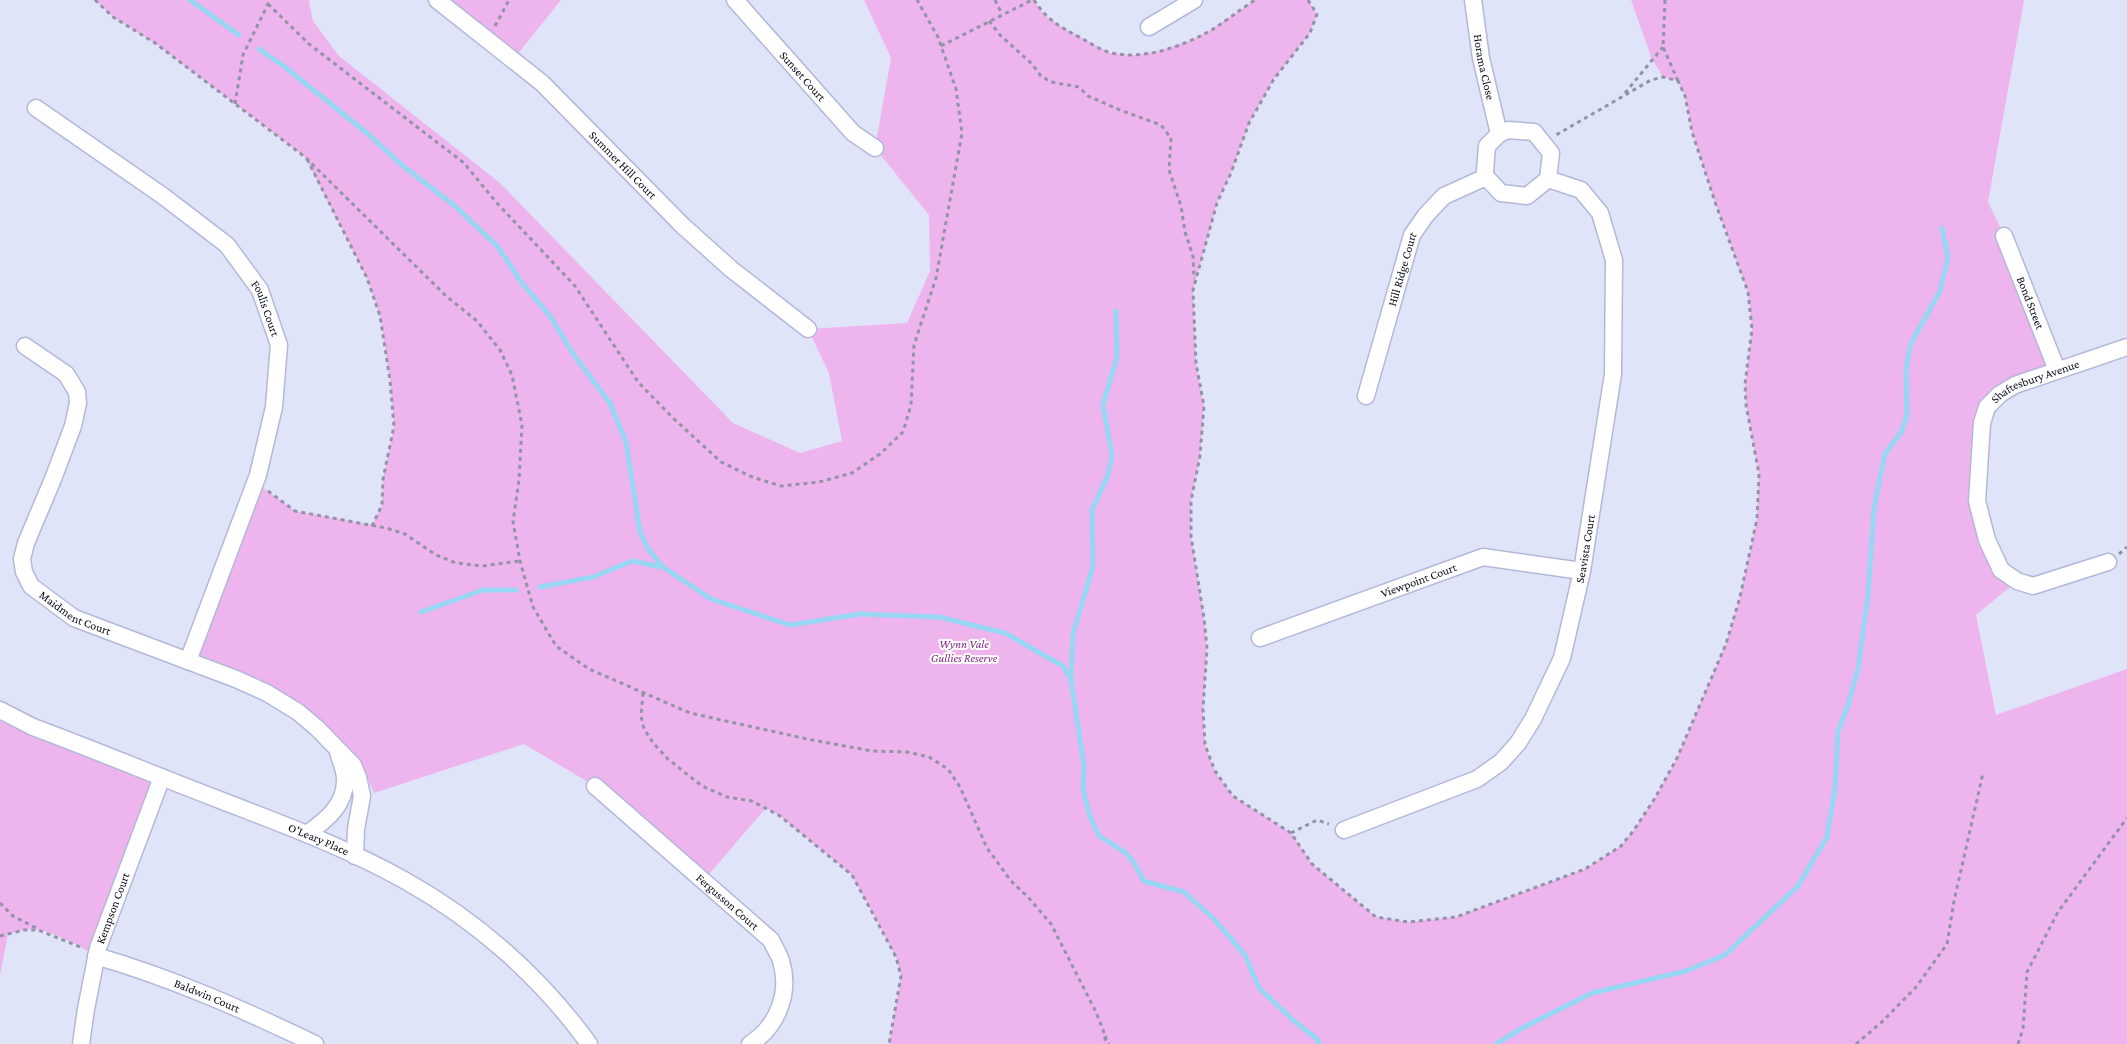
<svg xmlns="http://www.w3.org/2000/svg" width="2127" height="1044" viewBox="0 0 2127 1044" font-family="'Crimson Pro',serif">
<rect width="100%" height="100%" fill="#e0e4f9"/>
<g fill="#eeb4ed">
<path d="M95,0H310L309,2L313,21L339,56L500,183L733,423L800,453L842,441L829,373L808,329L907,323L930,271L929,215L875,148L891,58L864,0H1034L1044,15L1067,30L1110,53L1135,55L1159,51L1189,41L1209,31L1255,0H1308L1317,14L1310,33L1274,79L1249,123L1231,173L1217,203L1193,290L1196,363L1204,406L1200,456L1191,501V536L1204,618L1207,648L1203,709L1205,745L1215,772L1233,796L1291,833L1312,864L1376,917L1408,922L1456,917L1585,869L1621,846L1634,830L1655,798L1677,758L1726,644L1740,597L1757,519L1759,474L1746,405L1745,384L1752,329L1748,292L1715,202L1692,132L1685,96L1678,81L1663,77L1651,57L1631,0H2024L1988,202L2004,236L2057,370L1987,407L1977,501L1987,540L2017,581L1976,615L1996,715L2127,669V1044H889L901,976L896,957L852,875L780,816L766,808L704,880L595,786L524,744L374,793L359,759L337,750L298,712L188,661L255,482L295,511L372,525L382,505L383,479L394,426L390,380L380,316L367,278L305,157L155,43L113,17Z"/>
<path d="M436,0H561L513,60Z"/>
<path d="M0,712L162,777L96,956C81,947 57,933 39,930C28,928 18,931 8,934L0,975Z"/>
</g>
<g fill="none" stroke-linecap="round" stroke-linejoin="round">
<g stroke="#97d7f4" stroke-width="5">
<path d="M190,0L239,35"/>
<path d="M259,49L285,67L368,134L403,166L455,206L498,247L522,283L550,316L574,355L610,403L626,442L640,532L648,549L663,567L711,599L790,625L860,614L939,617L1005,633L1063,666L1071,680"/>
<path d="M1116,311L1117,357L1103,405L1112,455L1108,475L1092,510L1093,566L1073,634L1071,680L1084,765L1083,788L1089,814L1099,836L1126,853L1134,863L1144,881L1184,892L1214,919L1245,955L1259,988L1294,1021L1316,1038L1320,1044"/>
<path d="M540,587L593,577L632,561L662,567"/>
<path d="M421,612L483,590H516"/>
<path d="M1496,1044L1524,1027L1592,993L1686,971L1725,955L1798,886L1827,837L1835,788L1838,731L1847,708L1858,669L1868,595L1874,509L1879,482L1885,454L1901,432L1907,417L1906,369L1911,343L1940,291L1948,258L1942,228"/>
</g>
<g stroke="#b3b8da" stroke-width="19">
<g id="minor">
<path id="s1" d="M437,0L542,83L683,226L731,269L808,329"/>
<path id="s2" d="M735,0L853,133L875,148"/>
<path id="s3" d="M1473,0L1481,58L1499,134"/>
<path d="M1149,27L1194,0"/>
<path id="s4" d="M36,108L163,196L227,245L260,290L279,345L274,407L258,475L188,661"/>
<path d="M1508,130L1534,132L1551,153L1548,179L1527,196L1501,193L1486,177L1485,172L1487,146L1499,134Z"/>
<path id="s5" d="M2004,236L2057,370"/>
<path id="s6" d="M25,346L66,374L77,392L78,403L73,426L53,479L26,543L22,559L24,572L31,586L74,618L236,679L267,693L298,712L317,728L353,765L358,777L362,796L356,829L355,856"/>
<path id="s7" d="M1366,396L1412,235L1426,215L1444,196L1486,177"/>
<path id="s8" d="M2108,562L2033,586L2017,581L2001,570L1987,540L1977,501L1982,423L1987,407L2000,394L2015,385L2127,347"/>
<path id="s9" d="M1260,638L1483,557L1582,571"/>
<path id="s10" d="M0,710L33,727C95,750 157,776 220,800C282,824 345,847 404,880C476,920 541,977 589,1044"/>
<path id="s11" d="M595,786L771,940C774,947 779,954 781,961C791,993 777,1027 750,1044"/>
<path id="s12" d="M1344,830L1477,779L1501,762L1518,743L1533,719L1562,658L1582,571L1613,374L1614,260L1600,213L1581,190L1548,179"/>
<path d="M307,834C326,820 346,805 345,779C345,770 340,760 338,752"/>
<path id="s13" d="M96,956C172,978 244,1010 315,1044"/>
<path id="s14" d="M81,1044L86,1009L98,948L162,777"/>
</g>
</g>
<g stroke="#9194a5" stroke-width="3" stroke-dasharray="4 4" stroke-linecap="butt">
<path d="M95,0L113,17L155,43L305,157L446,296L477,321L500,350L512,375L522,425L519,480L513,522L520,561L533,607L556,646L589,669L690,713L807,739L872,751L907,752L929,757L948,769L960,787L987,848L1011,881L1028,897L1051,924L1096,1012L1105,1035V1044"/>
<path d="M995,0L1002,14"/>
<path d="M1034,0C1047,20 1060,27 1081,38C1090,43 1102,51 1112,53C1144,60 1180,47 1208,32C1224,23 1239,10 1255,0"/>
<path d="M1308,0L1317,14L1310,33L1274,79L1249,123L1231,173L1217,203L1193,290L1196,363L1204,406L1200,456L1191,501V536L1204,618L1207,648L1203,709L1205,745L1215,771L1233,796L1291,833L1312,864L1376,917L1408,922L1456,917L1585,869L1621,846L1634,830L1655,798L1677,758L1726,644L1740,597L1757,519L1759,474L1746,405L1745,384L1752,329L1748,292L1715,202L1692,132L1685,96L1678,81L1663,77L1651,80L1556,135"/>
<path d="M1665,0L1663,47L1678,81"/>
<path d="M268,4L309,44L464,163L496,202L575,286L638,382L673,418L721,462L752,477L781,486L819,482L852,473L880,454L903,432L911,405L914,345L936,278L962,133L956,89L938,37L917,0"/>
<path d="M989,21L1000,35L1032,64L1041,76L1051,82L1079,87L1088,96L1120,110L1161,125L1171,138L1169,170L1181,206L1185,232L1193,256L1194,279"/>
<path d="M495,26L509,0"/>
<path d="M941,46L1032,0"/>
<path d="M1625,93L1663,47"/>
<path d="M235,104L243,55L268,4V0"/>
<path d="M307,159L367,278L380,316L390,380L394,426L383,479L382,505L372,526"/>
<path d="M268,491L295,511L386,528L405,534L436,555L456,563L482,566L520,561"/>
<path d="M2119,554L2127,547"/>
<path d="M643,693L641,716L644,729L654,744L668,759L702,786L727,797L752,801L780,816L852,875L896,957L901,976L889,1044"/>
<path d="M1291,833L1317,820L1329,824"/>
<path d="M0,903L13,916L38,929"/>
<path d="M0,936L24,930H38L83,948"/>
<path d="M1105,1036L1109,1044"/>
<path d="M1856,1044L1883,1021L1917,986L1947,944L1954,901L1983,773"/>
<path d="M2018,1044L2023,1029L2027,972L2058,912L2127,818"/>
</g>
<use href="#minor" stroke="#fff" stroke-width="16"/>
</g>
<g text-anchor="middle" stroke-width="4" stroke-linejoin="round" paint-order="stroke">
<g font-size="12" fill="#090b16" stroke="#fff">
<text dy="4" stroke="none"><textPath href="#s3" startOffset="68">Horama Close</textPath></text>
<text dy="4" stroke="none"><textPath href="#s2" startOffset="102">Sunset Court</textPath></text>
<text dy="4" stroke="none"><textPath href="#s1" startOffset="249">Summer Hill Court</textPath></text>
<text dy="4" stroke="none"><textPath href="#s7" startOffset="132">Hill Ridge Court</textPath></text>
<text dy="4" stroke="none"><textPath href="#s5" startOffset="72">Bond Street</textPath></text>
<text dy="4" stroke="none"><textPath href="#s4" startOffset="310">Foulis Court</textPath></text>
<text dy="4" stroke="none"><textPath href="#s8" startOffset="339">Shaftesbury Avenue</textPath></text>
<text dy="4" stroke="none"><textPath href="#s12" startOffset="405">Seavista Court</textPath></text>
<text dy="4" stroke="none"><textPath href="#s9" startOffset="169">Viewpoint Court</textPath></text>
<text dy="4" stroke="none"><textPath href="#s6" startOffset="329">Maidment Court</textPath></text>
<text dy="4" stroke="none"><textPath href="#s10" startOffset="344">O'Leary Place</textPath></text>
<text dy="4" stroke="none"><textPath href="#s11" startOffset="176">Fergusson Court</textPath></text>
<text dy="4" stroke="none"><textPath href="#s14" startOffset="140">Kempson Court</textPath></text>
<text dy="4" stroke="none"><textPath href="#s13" startOffset="118">Baldwin Court</textPath></text>
</g>
<g font-size="12" font-style="italic" fill="#802b81" stroke="#fff">
<text x="964" y="648">Wynn Vale<tspan x="964" dy="14">Gullies Reserve</tspan></text>
</g>
</g>
</svg>
